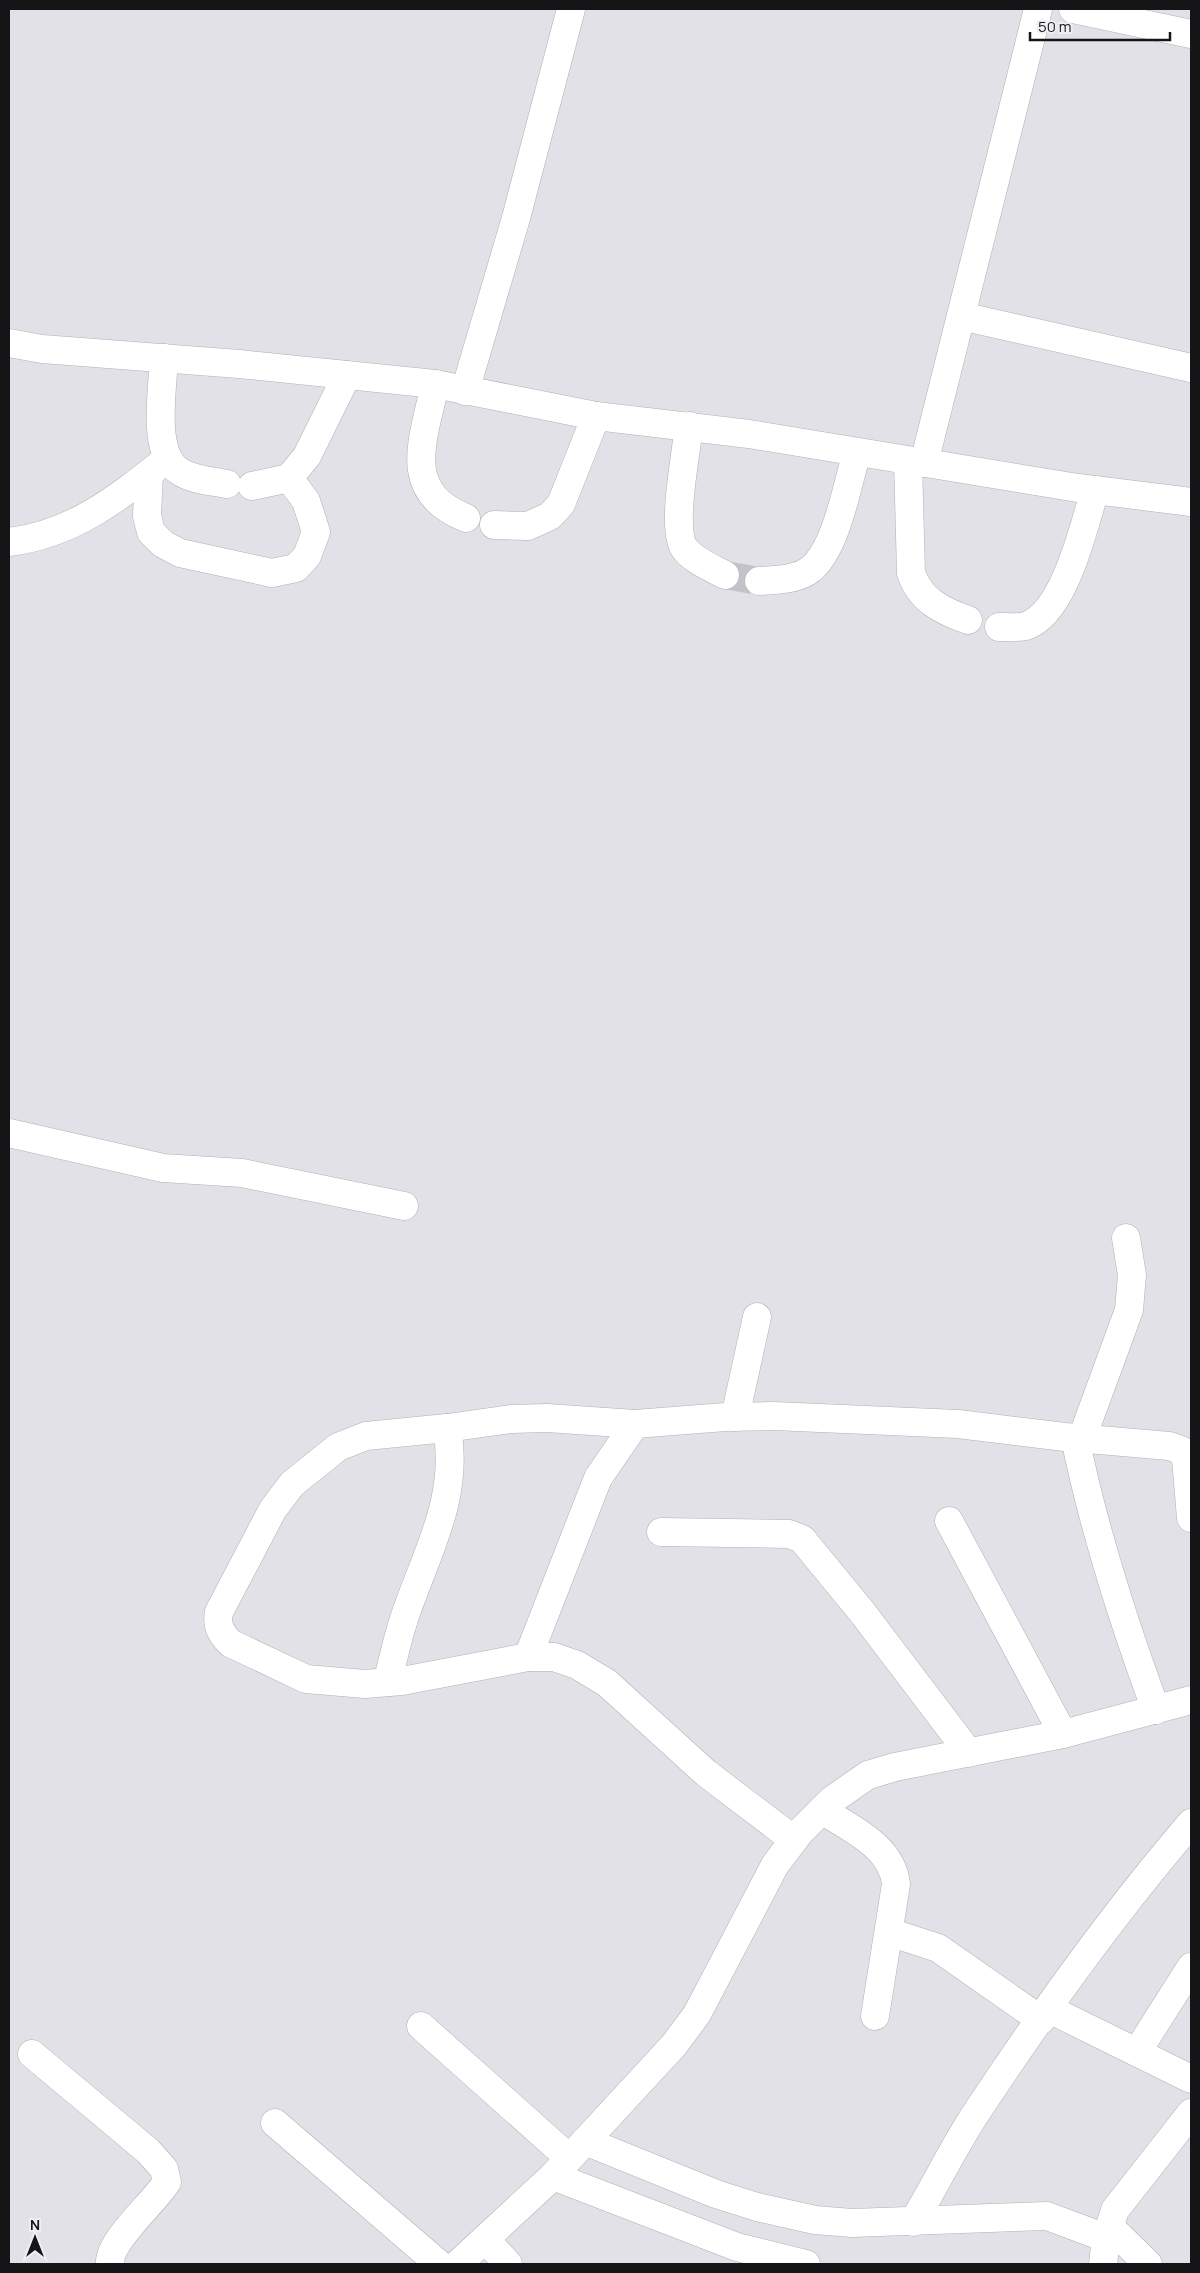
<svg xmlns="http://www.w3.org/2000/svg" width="1200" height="2273" viewBox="0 0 1200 2273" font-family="Manrope,sans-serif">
<rect width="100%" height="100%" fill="#e1e1e7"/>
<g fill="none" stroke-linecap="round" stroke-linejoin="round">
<path stroke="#c2c2c8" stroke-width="28" stroke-dasharray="28 14" stroke-linecap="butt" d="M725,575L759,581"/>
<g stroke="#b0b0b6" stroke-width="29">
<g id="minor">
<path d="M1073,9L1191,34"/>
<path d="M961,316L1191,368"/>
<path d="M9,343L42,349L239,364L435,384L596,416L749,434L1078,488L1191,502"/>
<path d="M164,358C163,388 151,453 179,471C192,480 212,481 227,484"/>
<path d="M435,384C424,439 399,491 466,518"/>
<path d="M465,391L516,218L571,9"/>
<path d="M689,426C686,454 672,523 683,546C690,559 712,568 725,575"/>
<path d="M908,461L911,573C920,600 942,611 968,620"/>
<path d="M924,463L1038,9"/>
<path d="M149,474L147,516L151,532L163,544L180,553L272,573L296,568L307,556L316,532L306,501L289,478"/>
<path d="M252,486L289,478L307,456L347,375"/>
<path d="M494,525L528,526L550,516L561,504L596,416"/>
<path d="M9,542C74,534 118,498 167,459"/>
<path d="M759,581C776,580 797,580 811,569C837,547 847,485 857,452"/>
<path d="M999,627C1007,627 1018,628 1026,626C1065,613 1084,525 1095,490"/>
<path d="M9,1133L163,1168L242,1173L404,1206"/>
<path d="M735,1417L757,1317"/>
<path d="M1075,1438C1094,1530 1123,1621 1156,1710"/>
<path d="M1082,1438L1129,1310L1132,1275L1126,1238"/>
<path d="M949,1521L1063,1734"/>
<path d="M661,1532L789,1534L802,1539L862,1612L969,1753"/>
<path d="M528,1657L598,1478L635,1424"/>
<path d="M387,1682C393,1661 397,1640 404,1619C425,1555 460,1499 447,1428"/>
<path d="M822,1810C851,1829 892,1846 896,1884L875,2016"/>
<path d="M794,1840L706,1773L607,1683L577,1665L554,1657H528L402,1681L365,1684L306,1679L230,1643C221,1633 216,1626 219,1612L273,1509L292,1484L338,1447L366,1436L447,1428L511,1419L547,1418L635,1424L725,1417L774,1416L958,1424L1065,1437L1169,1446L1181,1450L1186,1459L1191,1518"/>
<path d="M889,1932L938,1948L1041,2020"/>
<path d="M1049,2009L1191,2079"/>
<path d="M421,2026L569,2158"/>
<path d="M1137,2052L1191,1967"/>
<path d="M32,2054L148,2151L164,2169L167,2182C154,2203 108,2241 110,2264"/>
<path d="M275,2123L439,2264"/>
<path d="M585,2141L716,2194L757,2207L815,2220L852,2223L1047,2216L1106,2238"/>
<path d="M553,2176L737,2247L806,2264"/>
<path d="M913,2222C935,2186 953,2148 976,2113C1042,2013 1113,1914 1191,1823"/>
<path d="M1110,2227L1148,2264"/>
<path d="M485,2239L508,2264"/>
<path d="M458,2264L553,2176L674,2045L697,2014L775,1865L799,1833L832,1800L868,1775L895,1767L1063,1734L1191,1700"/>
<path d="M1103,2264L1106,2238L1115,2210L1191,2113"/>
</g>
</g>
<use href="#minor" stroke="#fff" stroke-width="28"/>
</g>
<rect width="1200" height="2273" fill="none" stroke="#151518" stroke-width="20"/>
<g transform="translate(35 2238)" stroke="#eeeef5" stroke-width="4" paint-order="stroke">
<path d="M0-4L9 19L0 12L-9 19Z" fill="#151518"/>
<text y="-8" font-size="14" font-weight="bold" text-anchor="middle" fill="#151518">N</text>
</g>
<path d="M1030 32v8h140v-8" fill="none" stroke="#151518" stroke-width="2.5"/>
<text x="1038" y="32" font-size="15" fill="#151518" stroke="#eeeef5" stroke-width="4" paint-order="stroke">50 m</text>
</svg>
